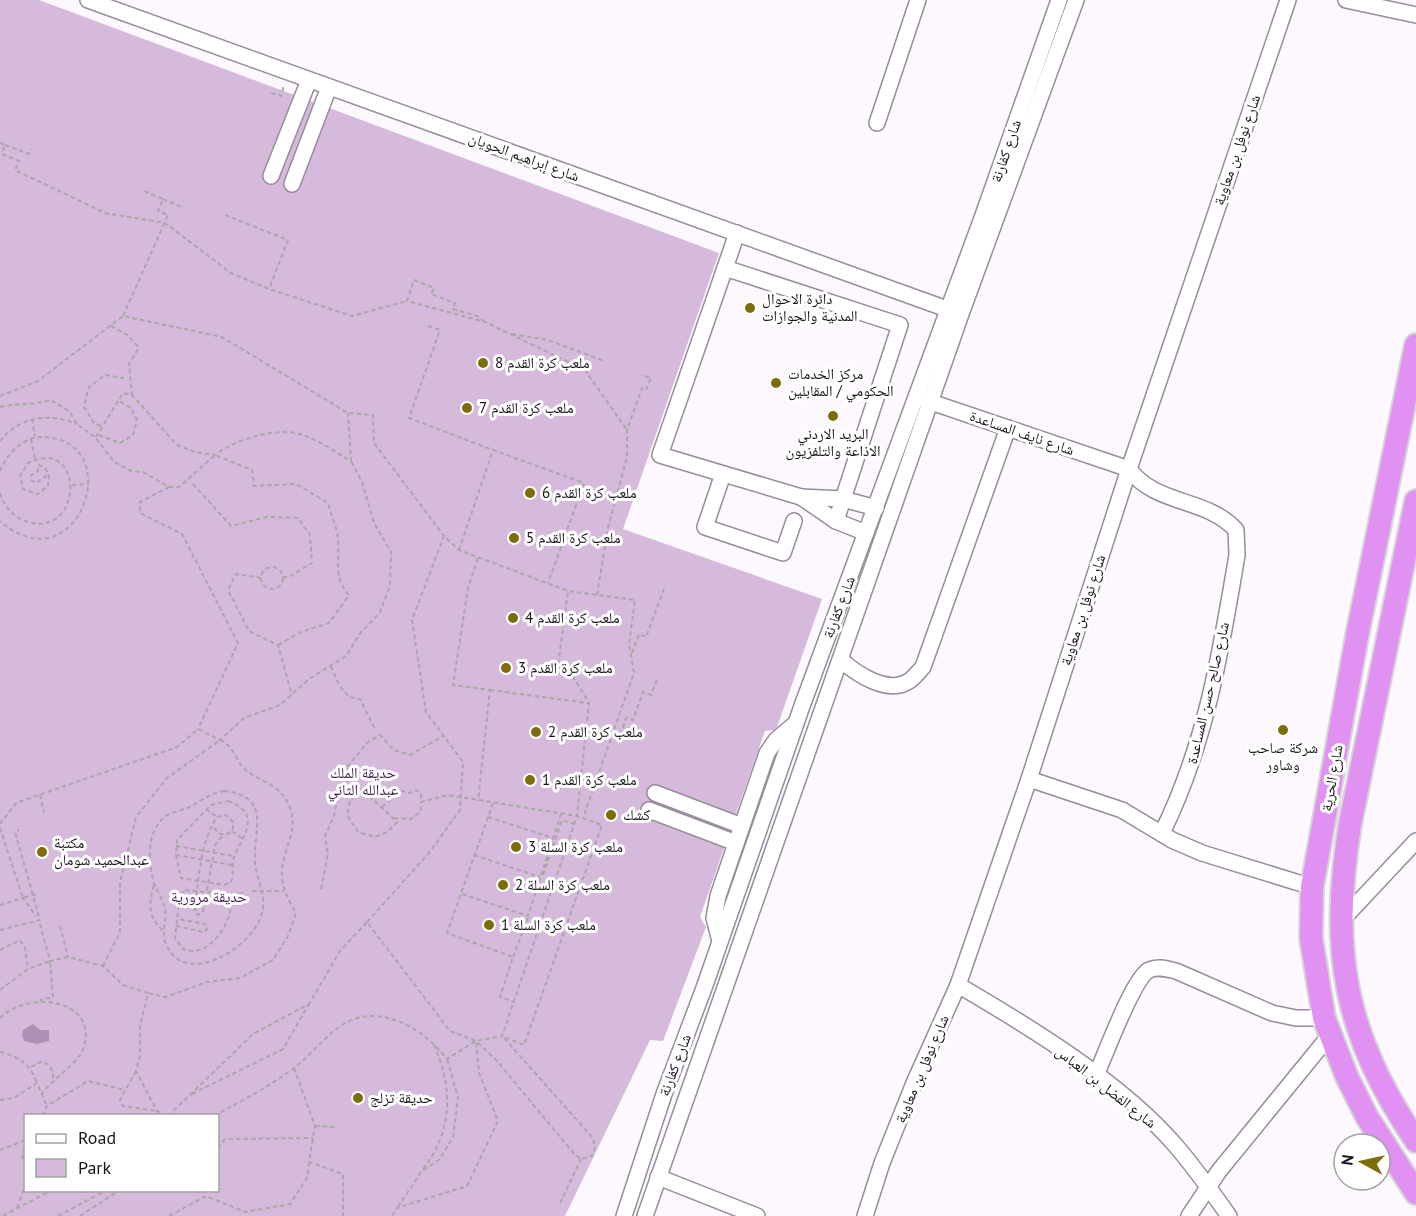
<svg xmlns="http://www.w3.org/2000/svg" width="1416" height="1216" viewBox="0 0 1416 1216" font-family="'PT Sans','Noto Naskh Arabic',sans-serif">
<rect width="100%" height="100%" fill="#fcf8fd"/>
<path fill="#d6badc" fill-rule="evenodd" d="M0,0H39L719,253L623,529L822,599L776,730L765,731L700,917L706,927L663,1041L650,1040L565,1216H0ZM26,1116H218V1190H26Z"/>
<path fill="#b090b7" d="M33,1024L40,1030H49V1041L37,1044L24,1041L22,1036L23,1030Z"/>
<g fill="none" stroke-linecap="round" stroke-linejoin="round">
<g stroke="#978c9a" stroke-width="18">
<g id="minor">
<path d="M88,0L958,313"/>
<path d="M1346,0L1416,15"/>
<path d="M877,123L918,0"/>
<path d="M271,176L309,80"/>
<path d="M292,184L329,87"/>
<path d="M725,268L737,233"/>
<path d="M922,399L1129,469C1156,506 1206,497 1236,530L1237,555C1221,651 1206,744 1162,833"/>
<path d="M723,474L705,527L783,553L794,521"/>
<path d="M801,497L836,521L866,533"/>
<path d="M836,521L843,499L900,325L725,268L660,455L801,497L843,499L876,508"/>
<path d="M842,661C857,674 888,695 909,681C914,678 919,671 923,667L1008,428"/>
<path d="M1029,779L1122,810L1172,840L1202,853L1312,887"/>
<path d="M655,793L742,826"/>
<path d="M649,810L736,843"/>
<path d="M1340,922L1416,841"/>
<path d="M720,941L714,918L718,896L767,753L776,740L796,723"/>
<path d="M958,985C1030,1027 1122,1083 1176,1146C1195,1168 1212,1192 1229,1216"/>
<path d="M1096,1075C1105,1056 1133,978 1149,970C1158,966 1167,969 1176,971L1272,1013L1296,1018H1324"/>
<path d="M658,1177L757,1216"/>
<path d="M624,1216L664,1094L704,988L802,706L982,218L1059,0"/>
<path d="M645,1216L961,314L1076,0"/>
<path d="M865,1216L882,1163L914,1083L958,985L1029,779L1129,469L1288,0"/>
<path d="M1189,1216L1219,1171L1330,1035"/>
</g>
</g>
<g stroke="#d5d5d6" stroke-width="26">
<g id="highway">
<path d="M1416,345L1357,636L1312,887L1311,938L1324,1018L1347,1077L1367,1117L1416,1193"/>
<path d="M1416,501L1350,824C1330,952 1343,1032 1416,1141"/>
</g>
</g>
<g stroke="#aaa6ab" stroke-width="2" stroke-dasharray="4.5 3" stroke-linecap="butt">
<path d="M271,93L281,96L284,85"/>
<path d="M0,143L5,145L2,154L19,161L15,170L105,213L165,223L231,273L269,289L352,316L407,301"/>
<path d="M5,145L29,154L31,149"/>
<path d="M163,199L184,208"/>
<path d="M225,215L288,240L269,289"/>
<path d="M414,280L434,288L431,294L455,303L453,309L477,316L484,321"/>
<path d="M413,283L407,301L485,322L585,370L627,430"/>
<path d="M123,316L168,215L158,211L163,199L144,191"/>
<path d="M111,326L128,335L139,348L129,364L132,395"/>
<path d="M428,326L440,330L409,418L493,450"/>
<path d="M512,334L548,340L604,361"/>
<path d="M0,396L38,381L123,316L222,337L348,413L373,415L374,443L444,536"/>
<path d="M0,407C18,403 34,405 51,400L69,411L77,424L96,438L114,462L131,471L143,472L169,487L140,502V513L182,534L238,643L198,729"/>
<path d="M32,419L35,437"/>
<path d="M101,426L94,423L84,407L89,387L105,375L124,378"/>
<path d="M99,435L120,443L133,435L137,420L131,408L119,401"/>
<path d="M96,437L123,393L132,395L177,445L195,452L215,455C236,439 280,425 306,436C322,442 336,453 351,461L348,413"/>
<path d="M31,439L35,459"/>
<path d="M0,441C19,417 49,412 77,424"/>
<path d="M0,471C6,455 22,438 40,437C131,436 79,590 0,521"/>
<path d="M193,484L231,526L267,517L298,518L310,535L312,563L289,577H283"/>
<path d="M72,485L89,484"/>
<path d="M169,487H179L215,455L252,470L254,486L296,484L328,503C331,515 338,529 338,541C340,562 333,577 349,595L329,623L301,632L278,645"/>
<path d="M0,493C4,507 14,518 28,522C84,538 85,435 28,463L20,476L23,489L38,494L48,486L49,474L36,483L31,480V475L38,471L39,465L45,468L49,474"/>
<path d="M459,550L493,450L584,483L548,583"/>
<path d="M478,558L468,588L453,685L490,690L478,801"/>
<circle cx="272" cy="578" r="11"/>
<path d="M261,578L236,574L228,590L249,631L278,645L292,695"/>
<path d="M597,595L608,528L627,457V430L642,388L646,390L651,378L641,375"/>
<path d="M632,653L639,634L646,637L664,589"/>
<path d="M331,666L339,685L349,697L360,699L376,731"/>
<path d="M490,690L588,703"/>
<path d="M613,731L621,734L626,718L633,720L643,692L651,695L658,677"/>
<path d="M337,777C362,787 378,804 397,822L387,832L375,837L358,832L347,815L350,801L361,788"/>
<path d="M224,791C274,796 252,834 255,863C257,881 268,897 261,916C251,948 185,989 166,944C161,932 167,921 165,909C163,899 157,892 154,883C148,862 146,830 166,816C173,811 181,811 187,808C201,802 209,793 224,791Z"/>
<path d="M40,795L44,813"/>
<path d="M228,801C262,813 244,834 235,855C230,864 235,873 231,882L224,885L181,878L176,855L177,840L211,805Z"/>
<path d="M493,803L447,933L513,957L500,997L514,1002"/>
<path d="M382,807L390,800L393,789L410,793L417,790L421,794V802L448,795L577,816L589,703L572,675L557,673L568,591"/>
<path d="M206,809L217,817"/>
<path d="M488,817L553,838"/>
<path d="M394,818L411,819L421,811V802"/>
<path d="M0,824L16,803L177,747L198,729L220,740L244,718L280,705L309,679L346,656L361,632L379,614L390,586L391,552L374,523L362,482L351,461"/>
<path d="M0,828L23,898L36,894"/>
<path d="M214,828L220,834H228L233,828V822L226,815L217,817C200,842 198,882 195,912L198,915L203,912L215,845L223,835"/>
<path d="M232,831L244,840"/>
<path d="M176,846L234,856"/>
<path d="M176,855L232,865"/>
<path d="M474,855L540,877"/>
<path d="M543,875L562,820L575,824"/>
<path d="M154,885C149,904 147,916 163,931"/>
<path d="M321,889L328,854L325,836L334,816L343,772L367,743L380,735L394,750L410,755L443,736"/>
<path d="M185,890L227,894L232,897C233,920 211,960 183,949L175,938L180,896Z"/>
<path d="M252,891H284"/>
<path d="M462,894L528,916L561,814"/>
<path d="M232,897L245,892"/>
<path d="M0,905L23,898L36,916"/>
<path d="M367,922L429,853L460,810L463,762L426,712L412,620L444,536L459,550L568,591L635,600L629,644L634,673L583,818"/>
<path d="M40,924L50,961L68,957L103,966L123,985L148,993L140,1026V1056L136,1071L157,1111L167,1116"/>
<path d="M60,926L68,957"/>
<path d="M176,926L204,932L208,928L205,924L178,919"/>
<path d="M0,930L40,920L15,832L19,830"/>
<path d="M0,950L20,940L25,948L28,969"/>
<path d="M513,957L529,915"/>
<path d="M103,966L120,932V883L136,817L167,778L220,740C235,746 235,762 247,771C257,779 274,784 282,794C305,824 284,843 282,870C281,887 288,899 296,913L288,936L273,960L240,978L207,982L165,997L148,993"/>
<path d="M0,990L28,969L50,961L53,997L40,1000"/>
<path d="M0,1018C27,990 98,998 84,1047C79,1064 52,1078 42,1094"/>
<path d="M0,1052C20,1057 30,1064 37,1083"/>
<path d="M31,1067L40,1062L48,1064L53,1072V1079"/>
<path d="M294,1068L315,1126L309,1162L343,1174V1216"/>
<path d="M136,1071L120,1100L123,1106L157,1111"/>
<path d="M192,1094L283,1049L309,1004"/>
<path d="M0,1100L14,1098L37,1083L47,1106"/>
<path d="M42,1116L47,1106L88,1081L125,1090"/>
<path d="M168,1116L253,1034L309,1004L340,951L367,922L450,1031L476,1041L497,1061L575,1155L581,1159L592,1156L595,1148L593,1138L504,1038"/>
<path d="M214,1116C241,1101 269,1087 294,1068C311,1055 324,1037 342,1025C379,1001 424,1029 447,1059L476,1041L502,1036L577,816L602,825L524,1045L502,1036"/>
<path d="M315,1126L336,1127"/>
<path d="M26,1148L22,1157L26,1163"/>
<path d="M218,1148L225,1139L313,1138"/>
<path d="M0,1150L26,1140"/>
<path d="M423,1169C453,1132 453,1086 434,1045"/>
<path d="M560,1203L581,1159"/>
<path d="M398,1207L421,1172L440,1159L453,1137L458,1097L447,1059"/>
<path d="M17,1208L26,1183"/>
<path d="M3,1216L52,1190"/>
<path d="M58,1216L107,1190"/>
<path d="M80,1216L120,1190"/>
<path d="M169,1216L206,1196L245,1212L290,1204L307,1178L309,1162"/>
<path d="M392,1216L397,1208L467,1186L498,1121L479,1073L476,1041"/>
</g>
<use href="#minor" stroke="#fff" stroke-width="15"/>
<use href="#highway" stroke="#e191f1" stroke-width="22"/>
</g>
<g fill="#7c6d08" stroke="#fff" stroke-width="2">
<circle cx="750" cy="308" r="6"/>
<circle cx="483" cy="363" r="6"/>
<circle cx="776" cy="383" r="6"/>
<circle cx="467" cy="408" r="6"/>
<circle cx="833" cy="416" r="6"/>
<circle cx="530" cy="493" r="6"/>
<circle cx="514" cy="538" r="6"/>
<circle cx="513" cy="618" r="6"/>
<circle cx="506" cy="668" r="6"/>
<circle cx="1283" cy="730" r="6"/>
<circle cx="536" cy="732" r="6"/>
<circle cx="530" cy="780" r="6"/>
<circle cx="611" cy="815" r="6"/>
<circle cx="516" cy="847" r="6"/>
<circle cx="42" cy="852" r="6"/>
<circle cx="503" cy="885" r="6"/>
<circle cx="489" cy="925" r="6"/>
<circle cx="358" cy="1098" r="6"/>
</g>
<g text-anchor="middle" stroke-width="6" stroke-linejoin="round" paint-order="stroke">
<g font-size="15" fill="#181419" stroke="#fff">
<text transform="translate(1237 150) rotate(-71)" y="5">شارع نوفل بن معاوية</text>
<text transform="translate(1006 151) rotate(-71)" y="5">شارع كفارنة</text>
<text transform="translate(524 157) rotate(20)" y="5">شارع إبراهيم الحويان</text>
<text transform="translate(1022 433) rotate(19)" y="5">شارع نايف المساعدة</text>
<text transform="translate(839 607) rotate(-69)" y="5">شارع كفارنة</text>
<text transform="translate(1083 610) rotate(-72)" y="5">شارع نوفل بن معاوية</text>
<text transform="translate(1208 693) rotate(-77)" y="5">شارع صالح حسن المساعدة</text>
<text transform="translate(1332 778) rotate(-80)" y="5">شارع الحرية</text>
<text transform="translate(675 1065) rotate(-69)" y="5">شارع كفارنة</text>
<text transform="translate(922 1069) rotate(-67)" y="5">شارع نوفل بن معاوية</text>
<text transform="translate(1106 1087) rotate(38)" y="5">شارع الفضل بن العباس</text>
</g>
<g font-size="15" fill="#181419" stroke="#fff" text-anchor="start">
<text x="762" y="304">دائرة الاحوال<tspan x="762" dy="17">المدنية والجوازات</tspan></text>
<text x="495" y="368">ملعب كرة القدم 8</text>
<text x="788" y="379">مركز الخدمات<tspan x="788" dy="17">الحكومي / المقابلين</tspan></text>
<text x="479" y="413">ملعب كرة القدم 7</text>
<text x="833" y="439" text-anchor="middle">البريد الاردني<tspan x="833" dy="17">الاذاعة والتلفزيون</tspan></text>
<text x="542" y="498">ملعب كرة القدم 6</text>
<text x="526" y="543">ملعب كرة القدم 5</text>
<text x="525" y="623">ملعب كرة القدم 4</text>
<text x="518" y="673">ملعب كرة القدم 3</text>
<text x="548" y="737">ملعب كرة القدم 2</text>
<text x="1283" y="753" text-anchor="middle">شركة صاحب<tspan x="1283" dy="17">وشاور</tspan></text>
<text x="542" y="785">ملعب كرة القدم 1</text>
<text x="623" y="820">كشك</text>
<text x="54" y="848">مكتبة<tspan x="54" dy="17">عبدالحميد شومان</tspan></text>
<text x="528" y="852">ملعب كرة السلة 3</text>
<text x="515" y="890">ملعب كرة السلة 2</text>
<text x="501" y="930">ملعب كرة السلة 1</text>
<text x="370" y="1103">حديقة تزلج</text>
</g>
<g font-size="15" fill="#451c4e" stroke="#fff">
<text x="363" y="778">حديقة الملك<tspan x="363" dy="17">عبدالله الثاني</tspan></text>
<text x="209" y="902">حديقة مرورية</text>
</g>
</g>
<rect x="24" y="1114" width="195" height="78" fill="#ffffff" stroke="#a3a1a3" stroke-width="1.5"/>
<rect x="36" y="1134" width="30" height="9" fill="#ffffff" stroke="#a3a1a3" stroke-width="1.5"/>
<text x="78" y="1144" font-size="18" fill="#181419">Road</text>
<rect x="36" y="1159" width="30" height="18" fill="#d6badc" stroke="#a3a1a3" stroke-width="1.5"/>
<text x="78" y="1174" font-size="18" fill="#181419">Park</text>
<g transform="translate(1362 1162) rotate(278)"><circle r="28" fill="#ffffff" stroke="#a3a1a3" stroke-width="1.5"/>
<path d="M0-4.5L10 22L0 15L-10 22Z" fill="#7c6d08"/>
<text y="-9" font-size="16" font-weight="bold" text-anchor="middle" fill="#181419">N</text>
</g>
</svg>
